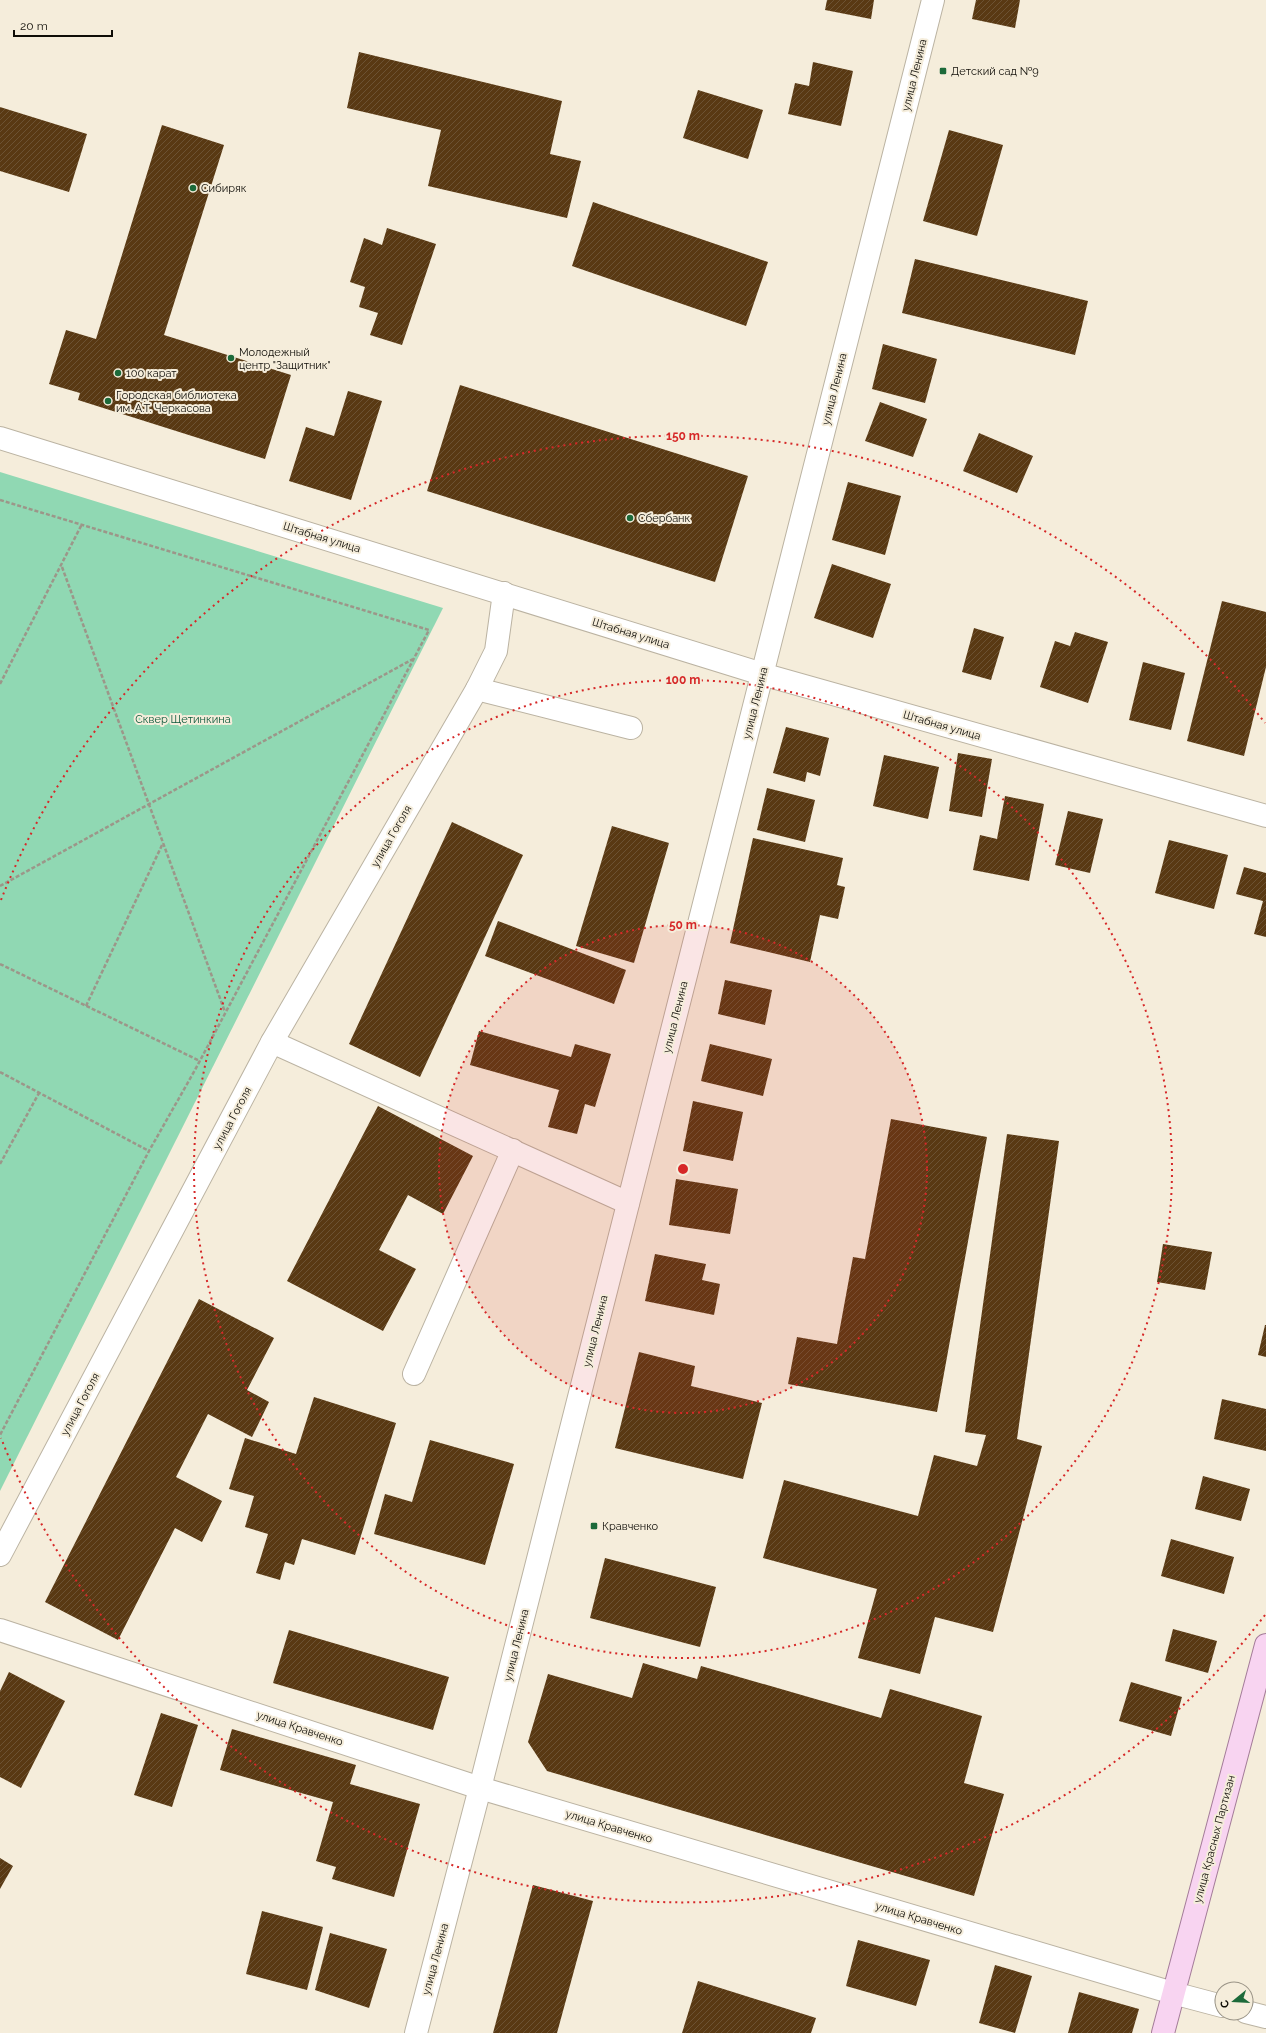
<svg xmlns="http://www.w3.org/2000/svg" width="1266" height="2033" viewBox="0 0 1266 2033" font-family="Raleway,sans-serif">
<defs>
<pattern id="building-hatch" width="6" height="6" patternUnits="userSpaceOnUse"><rect width="6" height="6" fill="#593913"/><path d="M-1 1l2-2M0 6l6-6M5 7l2-2" fill="none" stroke="#6c5233"/></pattern>
</defs>
<rect width="100%" height="100%" fill="#f5eddb"/>
<path fill="#90d8b3" d="M0,472L443,608L0,1491Z"/>
<g fill="url(#building-hatch)">
<path d="M827,0H874L871,19L825,10Z"/>
<path d="M976,0H1020L1015,28L972,19Z"/>
<path d="M359,52L562,101L550,154L581,161L567,218L428,186L441,130L347,108Z"/>
<path d="M813,62L853,71L841,126L788,114L795,83L809,86Z"/>
<path d="M698,90L763,110L748,159L683,138Z"/>
<path d="M0,107L87,134L69,192L0,171Z"/>
<path d="M162,125L224,145L164,335L291,375L265,459L78,400L80,393L49,384L66,330L96,339Z"/>
<path d="M949,130L1003,145L977,236L923,221Z"/>
<path d="M593,202L768,262L746,326L572,266Z"/>
<path d="M387,228L436,244L402,345L370,335L378,313L359,307L365,287L350,282L364,238L382,245Z"/>
<path d="M915,259L1088,301L1075,355L902,313Z"/>
<path d="M883,344L937,359L925,403L872,389Z"/>
<path d="M460,385L748,476L715,582L427,491Z"/>
<path d="M348,391L382,401L351,500L289,481L306,427L334,436Z"/>
<path d="M880,402L927,419L913,457L865,441Z"/>
<path d="M979,433L1033,456L1017,493L963,471Z"/>
<path d="M848,482L901,496L885,555L832,540Z"/>
<path d="M832,564L891,584L873,638L814,618Z"/>
<path d="M1222,601L1266,612V667L1244,756L1187,741Z"/>
<path d="M974,628L1004,637L991,680L962,672Z"/>
<path d="M1075,632L1108,642L1088,703L1040,687L1055,641L1070,646Z"/>
<path d="M1143,662L1185,673L1171,730L1129,720Z"/>
<path d="M786,727L829,738L820,776L807,772L805,782L773,773Z"/>
<path d="M958,753L992,759L982,817L949,811Z"/>
<path d="M884,755L939,767L928,819L873,806Z"/>
<path d="M767,788L815,800L805,842L757,830Z"/>
<path d="M1005,796L1044,804L1029,881L973,870L980,835L997,839Z"/>
<path d="M1068,811L1103,819L1090,873L1055,865Z"/>
<path d="M452,822L523,855L420,1077L349,1044Z"/>
<path d="M612,826L669,843L634,963L576,946Z"/>
<path d="M753,838L843,858L837,885L845,887L838,919L820,915L810,962L730,943Z"/>
<path d="M1169,840L1228,855L1214,909L1155,893Z"/>
<path d="M1244,867L1266,873V937L1254,934L1263,901L1236,894Z"/>
<path d="M498,921L626,970L614,1004L485,956Z"/>
<path d="M725,980L772,990L765,1025L718,1014Z"/>
<path d="M479,1031L571,1057L575,1044L611,1054L595,1107L585,1104L577,1134L548,1127L559,1090L470,1065Z"/>
<path d="M710,1044L772,1059L763,1096L701,1081Z"/>
<path d="M693,1101L743,1112L733,1161L683,1151Z"/>
<path d="M378,1106L473,1156L443,1214L408,1195L379,1250L416,1269L383,1331L287,1281Z"/>
<path d="M891,1119L987,1137L937,1412L788,1384L797,1337L837,1344L853,1257L865,1259Z"/>
<path d="M1007,1134L1059,1141L1017,1439L1042,1446L993,1632L935,1617L920,1674L858,1658L877,1589L763,1558L784,1480L918,1516L934,1455L977,1466L986,1435L965,1432Z"/>
<path d="M676,1179L738,1189L730,1234L669,1225Z"/>
<path d="M1163,1244L1212,1252L1205,1290L1157,1282Z"/>
<path d="M655,1254L706,1264L702,1280L720,1284L714,1315L645,1301Z"/>
<path d="M199,1299L274,1338L247,1390L269,1402L252,1437L208,1414L176,1477L222,1501L202,1542L175,1528L118,1640L45,1602Z"/>
<path d="M1265,1325H1266V1357L1258,1355Z"/>
<path d="M639,1352L695,1366L691,1386L762,1403L743,1479L615,1448Z"/>
<path d="M314,1397L396,1423L355,1555L302,1539L294,1565L285,1562L280,1580L256,1573L268,1534L245,1527L254,1496L229,1489L245,1438L296,1454Z"/>
<path d="M1222,1399L1266,1409V1451L1214,1439Z"/>
<path d="M430,1440L514,1464L485,1565L374,1534L385,1494L412,1502Z"/>
<path d="M1203,1476L1250,1489L1241,1521L1195,1509Z"/>
<path d="M1171,1539L1234,1557L1224,1594L1161,1576Z"/>
<path d="M605,1558L716,1587L700,1647L590,1618Z"/>
<path d="M1173,1629L1217,1641L1208,1673L1165,1661Z"/>
<path d="M289,1630L449,1677L433,1730L273,1683Z"/>
<path d="M643,1663L697,1679L701,1666L881,1718L890,1689L982,1716L964,1783L1004,1794L974,1896L547,1771L528,1742L548,1674L632,1698Z"/>
<path d="M9,1672L65,1701L21,1788L0,1777V1691Z"/>
<path d="M1131,1682L1182,1697L1171,1736L1119,1721Z"/>
<path d="M161,1713L198,1725L172,1807L134,1795Z"/>
<path d="M232,1729L356,1765L350,1784L420,1804L394,1897L332,1879L336,1867L316,1861L333,1802L220,1770Z"/>
<path d="M0,1858L13,1866L0,1889Z"/>
<path d="M533,1885L593,1901L557,2033H493Z"/>
<path d="M262,1911L323,1927L307,1990L246,1974Z"/>
<path d="M330,1933L387,1949L369,2008L315,1990Z"/>
<path d="M858,1940L930,1960L916,2006L846,1986Z"/>
<path d="M995,1965L1032,1976L1015,2033L979,2023Z"/>
<path d="M698,1981L816,2018L811,2033H682Z"/>
<path d="M1079,1992L1139,2009L1132,2033H1068Z"/>
</g>
<g fill="none" stroke-linecap="round" stroke-linejoin="round">
<g stroke="#bbb3a2" stroke-width="24">
<g id="minor">
<path d="M0,438L762,674L1266,816"/>
<path d="M477,689L631,728"/>
<path d="M272,1042L628,1203"/>
<path d="M414,1374L513,1150"/>
<path d="M0,1555L272,1042L477,689L496,651L504,593"/>
<path d="M0,1630L480,1788L1173,1993L1222,2006"/>
<path d="M1246,2012L1266,2017"/>
<path d="M416,2033L480,1788L933,0"/>
</g>
</g>
<g stroke="#a47c99" stroke-width="24">
<path id="major" d="M1163,2033L1266,1645"/>
</g>
<g stroke="#9c9689" stroke-width="2.5" stroke-dasharray="4 2" stroke-linecap="butt">
<path d="M0,500L429,630L195,1070L149,1151L0,1435"/>
<path d="M62,567L225,1012"/>
<path d="M0,684L82,524"/>
<path d="M0,886L413,659"/>
<path d="M0,964L200,1061"/>
<path d="M86,1006L163,843"/>
<path d="M0,1072L149,1151"/>
<path d="M0,1164L39,1093"/>
</g>
<use href="#minor" stroke="#fff" stroke-width="22"/>
<use href="#major" stroke="#f8d4f1" stroke-width="22"/>
</g>
<circle cx="683" cy="1169" r="244" fill="#d62828" fill-opacity=".12"/>
<g fill="none" stroke="#d62828" stroke-width="2" stroke-dasharray="2 4">
<circle cx="683" cy="1169" r="244"/>
<circle cx="683" cy="1169" r="489"/>
<path d="M1265 1615A733 733 0 0 1 1 1438M1 900A733 733 0 0 1 1265 723"/>
</g>
<g fill="#1c6a3a" stroke="#f5eddb" stroke-width="1.5">
<rect x="939" y="67" width="8" height="8" rx="2"/>
<circle cx="193" cy="188" r="4"/>
<circle cx="231" cy="358" r="4"/>
<circle cx="118" cy="373" r="4"/>
<circle cx="108" cy="401" r="4"/>
<circle cx="630" cy="518" r="4"/>
<rect x="590" y="1522" width="8" height="8" rx="2"/>
</g>
<g text-anchor="middle" stroke-width="4" stroke-linejoin="round" paint-order="stroke">
<g font-size="11" fill="#0f0d07" stroke="#f5eddb" text-anchor="start">
<text x="951" y="75">Детский сад №9</text>
<text x="201" y="192">Сибиряк</text>
<text x="239" y="356">Молодежный<tspan x="239" dy="13">центр "Защитник"</tspan></text>
<text x="126" y="377">100 карат</text>
<text x="116" y="399">Городская библиотека<tspan x="116" dy="13">им. А.Т. Черкасова</tspan></text>
<text x="638" y="522">Сбербанк</text>
<text x="602" y="1530">Кравченко</text>
</g>
<g font-size="11" fill="#0f0d07" stroke="#f5eddb">
<text transform="translate(914 75) rotate(-76)" y="4">улица Ленина</text>
<text transform="translate(834 389) rotate(-76)" y="4">улица Ленина</text>
<text transform="translate(322 537) rotate(17)" y="4">Штабная улица</text>
<text transform="translate(631 633) rotate(17)" y="4">Штабная улица</text>
<text transform="translate(755 703) rotate(-76)" y="4">улица Ленина</text>
<text transform="translate(942 725) rotate(16)" y="4">Штабная улица</text>
<text transform="translate(391 836) rotate(-60)" y="4">улица Гоголя</text>
<text transform="translate(675 1017) rotate(-76)" y="4">улица Ленина</text>
<text transform="translate(232 1118) rotate(-62)" y="4">улица Гоголя</text>
<text transform="translate(595 1331) rotate(-76)" y="4">улица Ленина</text>
<text transform="translate(80 1404) rotate(-62)" y="4">улица Гоголя</text>
<text transform="translate(516 1645) rotate(-76)" y="4">улица Ленина</text>
<text transform="translate(300 1728) rotate(18)" y="4">улица Кравченко</text>
<text transform="translate(609 1826) rotate(17)" y="4">улица Кравченко</text>
<text transform="translate(1214 1839) rotate(-75)" y="4">улица Красных Партизан</text>
<text transform="translate(919 1918) rotate(17)" y="4">улица Кравченко</text>
<text transform="translate(435 1959) rotate(-75)" y="4">улица Ленина</text>
</g>
<g font-size="11" fill="#095739" stroke="#f5eddb">
<text x="183" y="723">Сквер Щетинкина</text>
</g>
</g>
<circle cx="683" cy="1169" r="6" fill="#d62828" stroke="#f5eddb" stroke-width="2"/>
<g font-size="12" text-anchor="middle" font-weight="bold" fill="#d62828" stroke="#f5eddb" stroke-width="4" stroke-linejoin="round" paint-order="stroke">
<text x="683" y="440">150 m</text>
<text x="683" y="684">100 m</text>
<text x="683" y="929">50 m</text>
</g>
<g transform="translate(1234 2001) rotate(252)"><circle r="19" fill="#f5eddb" stroke="#999386"/>
<path d="M0-3L7 15L0 10L-7 15Z" fill="#1c6a3a"/>
<text y="-6" font-size="11" font-weight="bold" text-anchor="middle" fill="#0f0d07">С</text>
</g>
<path d="M14 30v6h98v-6" fill="none" stroke="#0f0d07" stroke-width="2"/>
<text x="20" y="30" font-size="12" fill="#0f0d07" stroke="#f5eddb" stroke-width="3" paint-order="stroke">20 m</text>
</svg>
